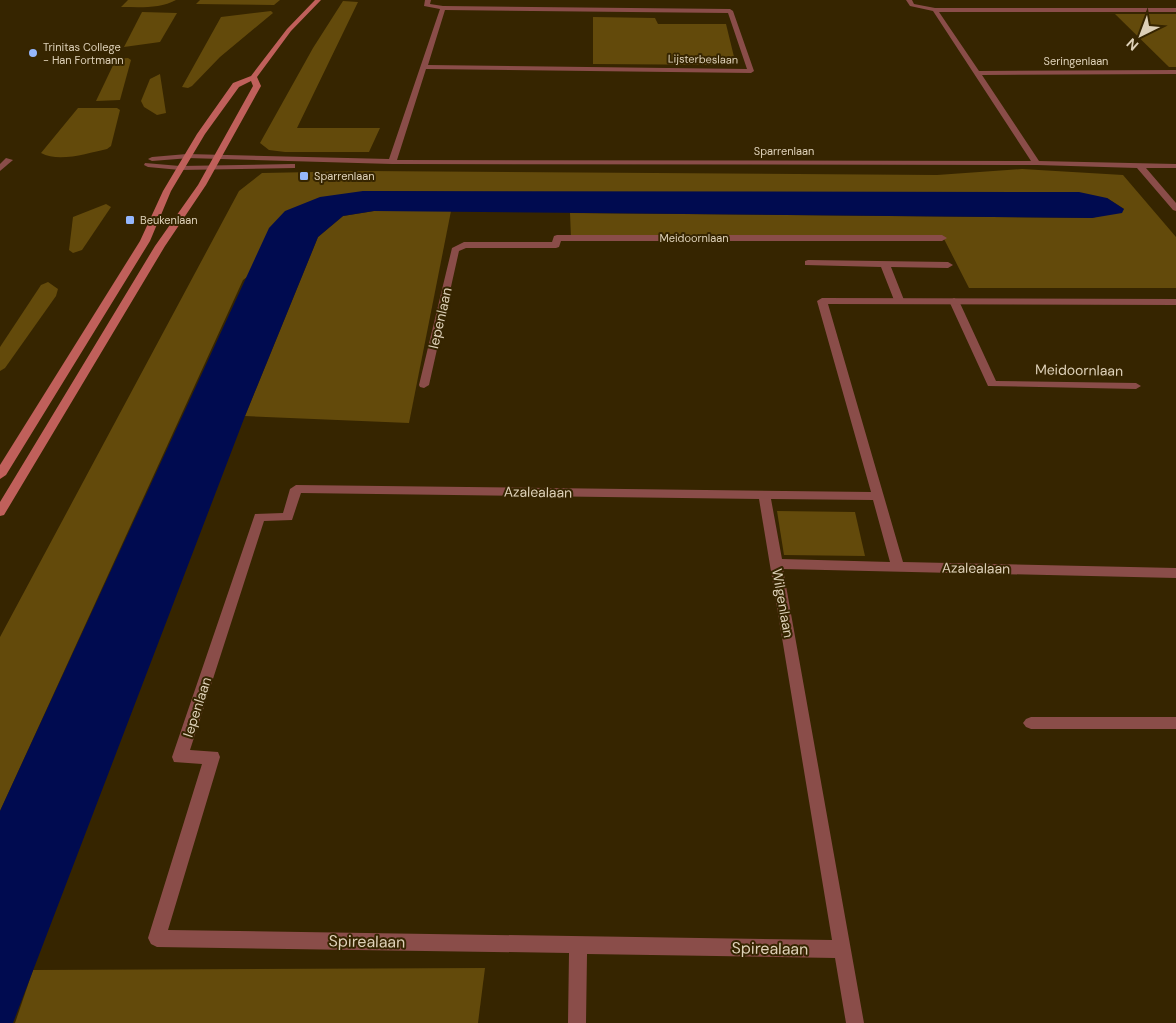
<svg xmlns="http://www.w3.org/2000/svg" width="1176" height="1023" viewBox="0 0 1176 1023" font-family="'DM Sans',sans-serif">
<rect width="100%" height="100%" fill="#362500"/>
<g fill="#634a0b">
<path d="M128,0H176C160,9 139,7 121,7Z"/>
<path d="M200,0H280L274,5L196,4Z"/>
<path d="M343,1L358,2L297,128H380L369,152H285L269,150L260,143L313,48Z"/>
<path d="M271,11L273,13L220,57L192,86L188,88L182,87L221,17Z"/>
<path d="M142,12L177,13L160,42L124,47Z"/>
<path d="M1115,14H1176V67H1169Z"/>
<path d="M593,17L655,18L658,24H726L736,65L593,64Z"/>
<path d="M128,58L131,60L120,100L96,101L116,59Z"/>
<path d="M160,74L166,113L157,115L144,107L141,101L150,79Z"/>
<path d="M78,108H117L120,110L111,146L107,149C88,153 59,163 41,153Z"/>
<path d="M1022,169L1123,175L1176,237V288H969L944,239L571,238L570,213L1092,218L1124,209L1107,198L363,191L243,280L0,811V637L239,191L262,173L365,171L937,175Z"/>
<path d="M106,204L111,207L82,250L73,253L69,250L73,217Z"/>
<path d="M374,211H451L409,423L245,416L318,237L343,216Z"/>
<path d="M48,282L58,289L56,296L5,368L0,371V347L41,285Z"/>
<path d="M777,511L855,512L865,556L784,555Z"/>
<path d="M485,968L478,1023H15L33,970Z"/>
</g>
<path fill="#000b50" d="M363,191L1079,192L1107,198L1124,209L1122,213L1092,218L374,211L343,216L318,237L245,416L13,1023H0V811L269,228L285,211L320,197Z"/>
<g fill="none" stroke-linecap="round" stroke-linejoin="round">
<g fill="#8a4d49" fill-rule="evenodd">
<path d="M187,154L191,156L190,158L152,161L148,159L152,157Z"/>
<path d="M6,158L13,160L0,171V164Z"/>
<path d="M145,163L180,166L184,168L180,170L148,167L144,165Z"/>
<path d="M808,260L948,262L953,265L948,268L891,267L904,300L899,303L894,300L881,267L805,265V261Z"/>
<path d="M954,298L959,301L996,381L1136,383L1141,386L1136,389L988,386L949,301Z"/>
<path d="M1031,717H1176V729H1031L1026,727L1023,723L1026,719Z"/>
</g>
<g fill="#8a4d49" fill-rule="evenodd">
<path d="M425,0H431L430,4L443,6L730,9L733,11L754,71L751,73L426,69L397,160L1031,161L933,11L910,6L906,0H912L914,4L935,8H1176V12H939L979,71L1176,70V74L982,75L1039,161L1176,164V168H1146L1176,203V211L1173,210L1137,168L1037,165L392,164L187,158L183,156L187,154L389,159L440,9L424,6ZM445,10L728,13L747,69L428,65Z"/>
<path d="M292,164H295V168L180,170L176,168L180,166Z"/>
<path d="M557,235H942L947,238L942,241H561L559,247L556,248H466L459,251L429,385L424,388L420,387L419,385L452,248L464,242H552L554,236Z"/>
<path d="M822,298L1176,299V305L828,304L903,562L1176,568V578L783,569L864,1023H846L835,958L587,954L586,1023H568L569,953L157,947L151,944L148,938L202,764L174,762L172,757L255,514L283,513L290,489L296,485L871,492L817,301ZM301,493L759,499L832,940L168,930L220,757L218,752L190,750L264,521L292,520ZM771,499L873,500L890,562L782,559Z"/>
</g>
<path fill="#c0605b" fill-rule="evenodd" d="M315,0H321L291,31L257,77L261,86L206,185L165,246L4,515L0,516V502L155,246L198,185L253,86L251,81L239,87L205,134L171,191L150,241L6,475L0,479V465L140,241L163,191L197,134L233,83L251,76L287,29Z"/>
</g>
<g fill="#95b7fd" stroke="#362500" stroke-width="2">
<circle cx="33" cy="53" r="5"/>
<rect x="299" y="171" width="10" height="10" rx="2.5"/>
<rect x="125" y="215" width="10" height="10" rx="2.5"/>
</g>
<g text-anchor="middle" stroke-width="4" stroke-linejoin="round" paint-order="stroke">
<g font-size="11" fill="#ded1b8" stroke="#362500" text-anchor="start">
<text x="43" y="51">Trinitas College<tspan x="43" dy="13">- Han Fortmann</tspan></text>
<text x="314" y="180">Sparrenlaan</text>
<text x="140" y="224">Beukenlaan</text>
</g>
<g font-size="11" fill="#ded1b8" stroke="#362500">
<text transform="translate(703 59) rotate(1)" y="4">Lijsterbeslaan</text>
<text x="1076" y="65">Seringenlaan</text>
<text x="784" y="155">Sparrenlaan</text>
<text x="694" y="242">Meidoornlaan</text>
</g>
<g font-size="14" fill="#ded1b8" stroke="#362500">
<text transform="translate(440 318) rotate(-77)" y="5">Iepenlaan</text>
<text transform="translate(1079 370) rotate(1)" y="5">Meidoornlaan</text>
<text transform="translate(538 492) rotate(1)" y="5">Azalealaan</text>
<text transform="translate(976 568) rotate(1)" y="5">Azalealaan</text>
<text transform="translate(783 603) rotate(80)" y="5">Wilgenlaan</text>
<text transform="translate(197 707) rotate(-72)" y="5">Iepenlaan</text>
</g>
<g font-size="16" fill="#ded1b8" stroke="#362500">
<text transform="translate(367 941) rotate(1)" y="6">Spirealaan</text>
<text transform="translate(770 948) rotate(1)" y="6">Spirealaan</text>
</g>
</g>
<g transform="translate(1141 35) rotate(222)" stroke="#362500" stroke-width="4" paint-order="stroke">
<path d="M0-4L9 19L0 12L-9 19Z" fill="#ded1b8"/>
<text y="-8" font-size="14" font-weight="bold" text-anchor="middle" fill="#ded1b8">N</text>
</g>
</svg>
